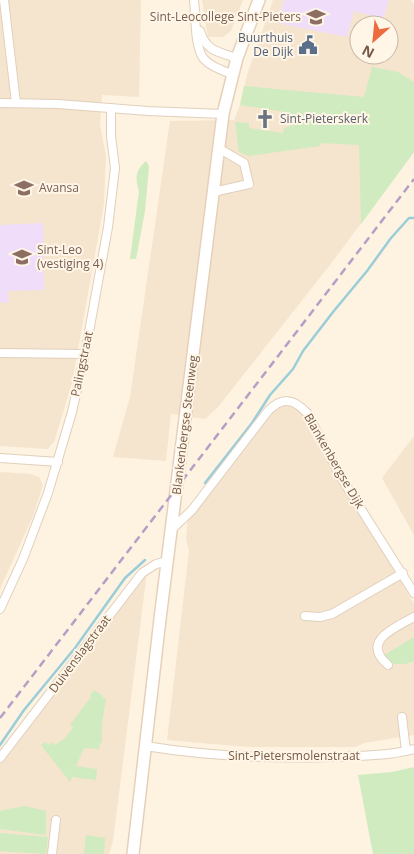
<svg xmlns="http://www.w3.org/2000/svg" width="414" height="854" viewBox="0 0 414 854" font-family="'Open Sans',sans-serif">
<rect width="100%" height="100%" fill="#fdf3e0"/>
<g fill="#f5e5ce" fill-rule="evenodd">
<path d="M0,0H141L139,97L102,95L100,124L106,156L104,204L72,383L54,442L47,449L0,446Z"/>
<path d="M202,0H243L231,31L223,37H208Z"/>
<path d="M273,0H411L414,5V152L330,265L218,407L205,419L171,414L166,461L113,457L130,397L170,121L234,120L240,105L247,75ZM359,25H389V55H359Z"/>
<path d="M287,403L301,409L414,604V735L364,743L355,747H248L167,740L189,551L186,539L188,519L273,410Z"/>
<path d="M414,436V535L382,478Z"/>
<path d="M0,472L30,474L39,477L43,485L33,516L0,589Z"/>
<path d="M147,572L113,841L109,854H0V754Z"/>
</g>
<g fill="#f0ddf9">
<path d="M284,0H389L383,19L354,11L347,37L277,23Z"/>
<path d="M43,223L44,290L8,291L9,303L0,302V225Z"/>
</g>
<g fill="#cfebbf">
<path d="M372,67L398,72L414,82V152L361,224L359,145L321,143L320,146L249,156L239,152L235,122L249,123V128L283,133L284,128L290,126L291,120L286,117V112L240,105L244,86L364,97Z"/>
<path d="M146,161L149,166L145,211L136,259H130L139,191C135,178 135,171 146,161Z"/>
<path d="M414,637V661L406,664H391L383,656Z"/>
<path d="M94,690L103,696L102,698H106L102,724V743H100L99,749L84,748L76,766L97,769L96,780L72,777L70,782L41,745L45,742L49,745L53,742L55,745L64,739L73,728L70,725L91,697L90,695Z"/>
<path d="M414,767V854H373L358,775L392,772Z"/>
<path d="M25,806L46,811V835L0,829V812L3,810Z"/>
<path d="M0,833L48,837L46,854L0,851Z"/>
<path d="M86,835L105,838L104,854H84Z"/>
</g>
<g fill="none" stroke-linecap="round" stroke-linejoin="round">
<g stroke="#9acdd9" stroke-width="2.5">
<path d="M205,483L252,423L270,395L293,369L303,351L333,312L367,271L391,238L409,218H414"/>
<path d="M0,745L24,710L75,648L125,578L145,560"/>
</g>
<g stroke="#e1cfbc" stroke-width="10">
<g id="minor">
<path d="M4,0L16,103"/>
<path d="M194,0C196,15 194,47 204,59C210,66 223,71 232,74"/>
<path d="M200,31C206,51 218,52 237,58"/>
<path d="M0,103L58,104L148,111L223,114"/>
<path d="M213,192L249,184L244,163L218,148"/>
<path d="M0,353L85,354"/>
<path d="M0,458L58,462"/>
<path d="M173,528L192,510L268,411C282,397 293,398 307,413L342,479L414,593"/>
<path d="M0,609L23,559L48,493L72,412L85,354L108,227L115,168L111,136V108"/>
<path d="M305,616L320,617L332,614L403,573"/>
<path d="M388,665C360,641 395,628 414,617"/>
<path d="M402,717L406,751"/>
<path d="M145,746C207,756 268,759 331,757C358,756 387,756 414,749"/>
<path d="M0,758L142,573L156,564L168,561"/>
<path d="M52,854L56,820"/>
</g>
</g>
<g stroke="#e7d0ba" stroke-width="14">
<path id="secondary" d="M133,854L160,619L223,114L237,58L259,0"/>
</g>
<use href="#minor" stroke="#fff" stroke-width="8"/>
<use href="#secondary" stroke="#fff" stroke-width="11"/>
<path stroke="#b59fc6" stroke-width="2.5" stroke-dasharray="8 5" stroke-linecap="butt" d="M0,718L414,179"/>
</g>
<defs>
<g id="school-bare" transform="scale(1.5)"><path d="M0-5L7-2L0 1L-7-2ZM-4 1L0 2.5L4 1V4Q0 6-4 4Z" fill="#8d6e63" stroke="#fff6e7" stroke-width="2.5" paint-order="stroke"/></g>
<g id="civic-bare" transform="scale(1.5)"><path d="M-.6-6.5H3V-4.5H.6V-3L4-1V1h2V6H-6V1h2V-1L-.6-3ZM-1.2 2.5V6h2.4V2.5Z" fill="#5c6f8a" stroke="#fff6e7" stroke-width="2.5" paint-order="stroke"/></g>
<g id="church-bare" transform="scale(1.5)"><path d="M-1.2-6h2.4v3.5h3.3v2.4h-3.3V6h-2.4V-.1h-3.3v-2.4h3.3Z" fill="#6b7280" stroke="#fff6e7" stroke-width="2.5" paint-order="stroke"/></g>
</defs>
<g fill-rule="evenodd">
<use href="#school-bare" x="316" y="17"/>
<use href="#civic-bare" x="308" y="45"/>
<use href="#church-bare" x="265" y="119"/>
<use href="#school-bare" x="24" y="188"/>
<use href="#school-bare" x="22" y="257"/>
</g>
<g text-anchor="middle" stroke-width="4" stroke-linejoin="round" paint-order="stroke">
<g font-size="12" fill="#785e54" stroke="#fff6e7" text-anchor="start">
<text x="301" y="21" text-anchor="end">Sint-Leocollege Sint-Pieters</text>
<text x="39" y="192">Avansa</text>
<text x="37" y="254">Sint-Leo<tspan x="37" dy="14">(vestiging 4)</tspan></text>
</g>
<g font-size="12" fill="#4e5e75" stroke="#fff6e7" text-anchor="end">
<text x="293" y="42">Buurthuis<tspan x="293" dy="14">De Dijk</tspan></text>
</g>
<g font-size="12" fill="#5b616d" stroke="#fff6e7" text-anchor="start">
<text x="280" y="123">Sint-Pieterskerk</text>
</g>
<g font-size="12" fill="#755947" stroke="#fff6e7">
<text transform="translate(82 364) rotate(-78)" y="4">Palingstraat</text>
<text transform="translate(185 425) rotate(-83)" y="4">Blankenbergse Steenweg</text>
<text transform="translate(334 461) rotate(60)" y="4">Blankenbergse Dijk</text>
<text transform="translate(80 654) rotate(-53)" y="4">Duivenslagstraat</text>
<text x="294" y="760">Sint-Pietersmolenstraat</text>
</g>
</g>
<g transform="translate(374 40) rotate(207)"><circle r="24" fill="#fff6e7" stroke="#c8b7a7"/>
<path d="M0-4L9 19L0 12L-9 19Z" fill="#ec6c40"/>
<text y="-8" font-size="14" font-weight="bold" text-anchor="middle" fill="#755947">N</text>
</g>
</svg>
